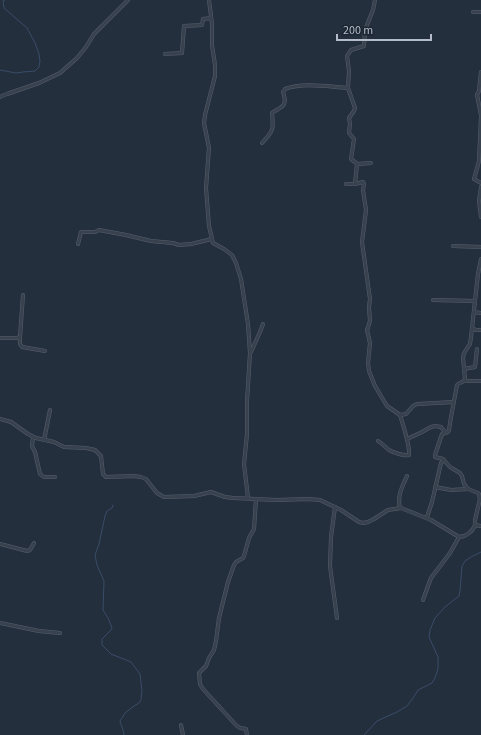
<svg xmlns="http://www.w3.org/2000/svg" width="481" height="735" viewBox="0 0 481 735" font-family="'Source Sans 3',sans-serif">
<rect width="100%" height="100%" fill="#242f3e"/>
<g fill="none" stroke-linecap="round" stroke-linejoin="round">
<g stroke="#394c67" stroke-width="1">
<path d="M0,70L16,73L23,72L35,71L39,67L40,61L39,54L35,43L27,28L4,8L3,1L5,0"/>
<path d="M113,505L112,508L107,511L105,516L99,544L95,555L97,565L104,581L103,610L108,618L112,628L111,630L102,639V645L111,654L131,662L140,674L142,691L141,700L139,703L134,706L125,713L120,721C121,726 124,730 124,735"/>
<path d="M364,735L377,721L397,712L407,706L413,698L418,690L432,683L435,678L438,669V657L429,637L430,630L435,618L445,607L459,596L460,591L462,566L465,561L471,557L481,552"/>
</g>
<g stroke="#565f6c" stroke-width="4">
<g id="street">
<path d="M209,0L212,24V45L215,65V76L205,115L204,123L209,148L206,188L209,226L213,243L224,249L232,255L236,263L241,279L248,324L250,353L247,401V434L244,464L248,498"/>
<path d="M375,0L373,10L365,30L364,46L351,50L347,56L349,71L348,88L355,108L354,111L349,118L350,124L349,133L354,139L351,159L352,160L355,162L357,164L355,184L363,182L364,184L363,190L366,210L362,242L370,299L369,307L370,321L367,330L370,343L368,363L369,371L375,386L387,406L400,415L406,414L413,406L417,404L454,402"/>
<path d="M473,12H481"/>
<path d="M165,54L182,53L184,26L202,25L203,19L211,18"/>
<path d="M481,72L479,91L477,95L481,115"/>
<path d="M0,97L7,94L39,83L60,73L77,58L86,47L94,34L128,0"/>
<path d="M481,116L479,161L474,179L481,183"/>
<path d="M262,143C273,131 274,130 272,113C282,106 288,107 283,92L285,89C304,82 329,87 348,88"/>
<path d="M357,164L371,163"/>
<path d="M346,184H355"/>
<path d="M481,187L479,201L481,217"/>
<path d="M78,244L81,232H95L99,230L126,235L151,241L173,243L179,245L191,244L212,239"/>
<path d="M453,246L481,247"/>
<path d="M433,300L475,301"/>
<path d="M474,312L481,313"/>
<path d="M472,328L476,330H481"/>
<path d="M20,337V344L22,347L45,351"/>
<path d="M0,338H17L20,337L23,295"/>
<path d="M251,352L260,332L263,324"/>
<path d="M464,369L475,367L477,349"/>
<path d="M464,381H481"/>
<path d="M0,419L11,422L28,434L36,438L54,442L64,447L86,448L95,450L101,456L103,474L106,477L134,476L141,477L146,479L157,493L164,497L194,496L211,492L225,497L233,498L277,500L308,499L320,500L341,510L359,522L363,523L368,522L374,519L388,510L401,508L431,520L459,537C466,537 473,531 475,525L481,526"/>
<path d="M33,437L32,446L35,452L40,474L44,477H55"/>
<path d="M407,439L420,433L431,427L435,426L441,427L445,432"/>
<path d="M44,440L50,410"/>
<path d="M378,441C382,443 385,447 389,450C394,453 404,456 409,455C410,445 403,425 400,415"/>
<path d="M435,487L451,490L468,489"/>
<path d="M335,507L331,537L330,566L337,618"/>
<path d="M400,508C397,496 402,487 407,476"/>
<path d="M427,517L432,502L441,463L444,460"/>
<path d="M475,525V520L480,499L479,494L478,493L468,489L464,484L462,476L460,473L450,467L443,459L435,457V455L442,434L448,432L449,430L451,417L457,385C459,382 464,383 465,379L463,358L464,353L470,344L471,337L478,274L481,259"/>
<path d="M0,544L27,551L30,550L34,543"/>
<path d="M423,600L428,586L431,578L450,553L459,537"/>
<path d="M0,623L39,631L60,633"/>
<path d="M181,725L183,735"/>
<path d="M247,735L246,729L240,728L236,725L203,689L200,684L199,673L206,666L209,658L214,650L216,641L219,618L228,582L234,565L236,562L243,558L244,556L249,538L254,529L256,499"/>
</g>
</g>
<use href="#street" stroke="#38414e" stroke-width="3"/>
</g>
<path d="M337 34v6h94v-6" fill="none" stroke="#b4bcc9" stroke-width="2"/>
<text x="343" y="34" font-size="12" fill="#b4bcc9" stroke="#1d2633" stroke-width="3" paint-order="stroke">200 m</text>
</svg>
